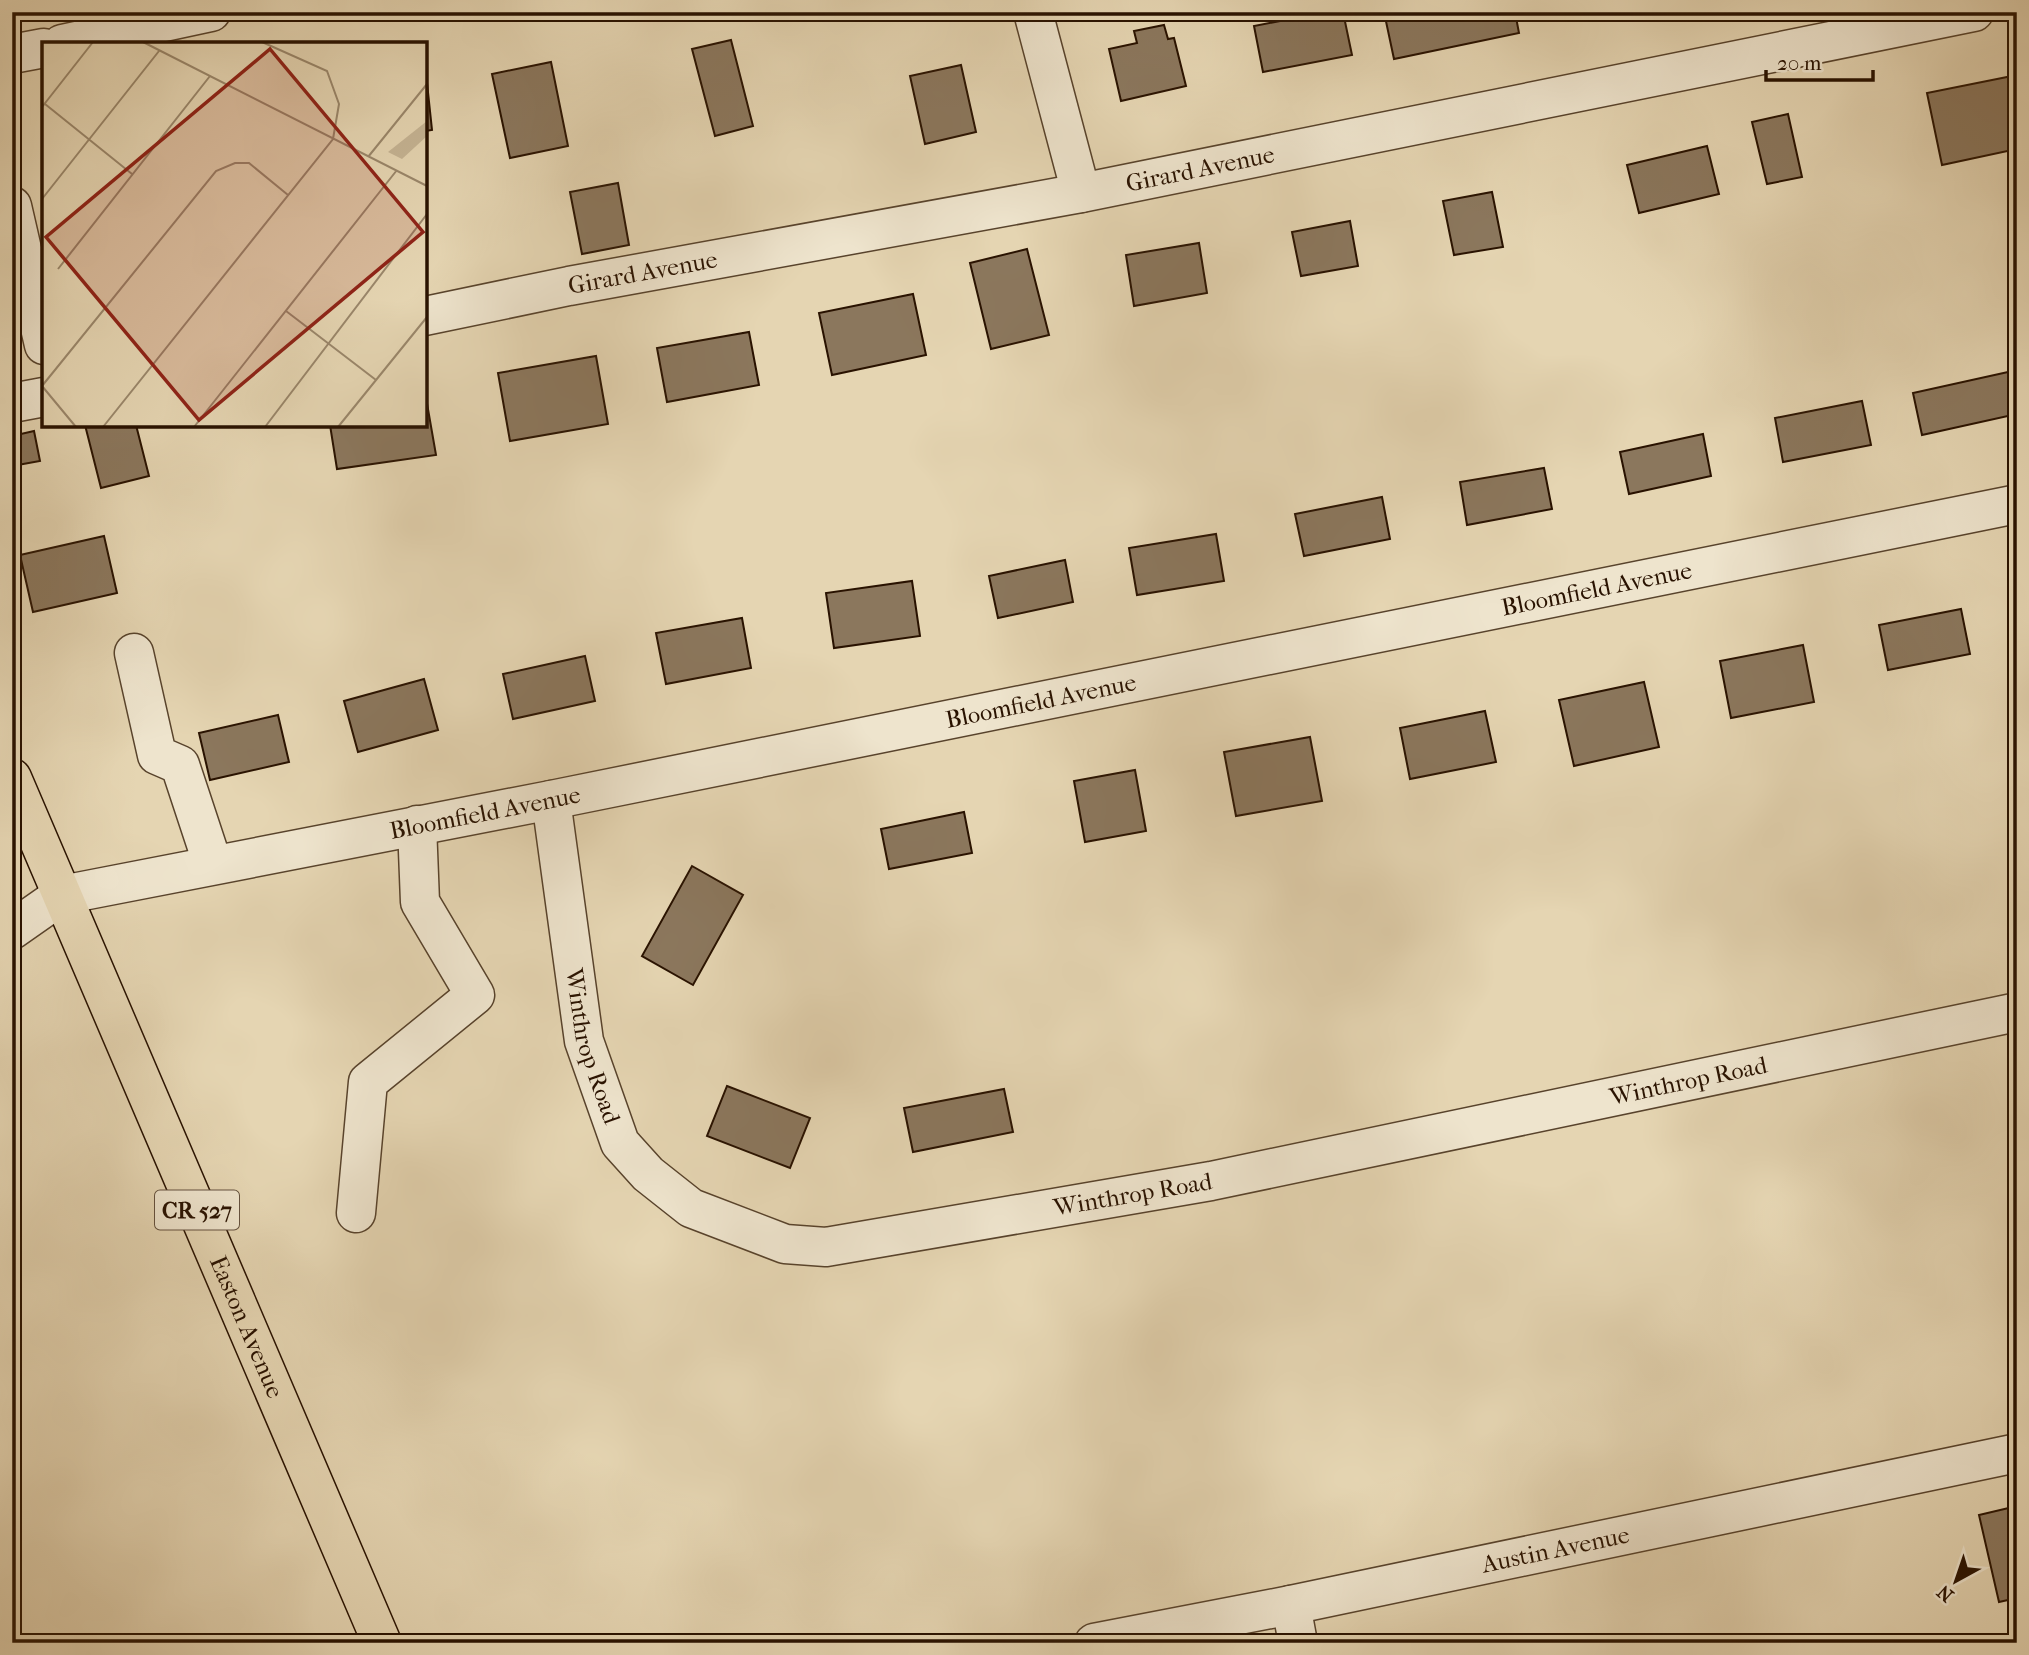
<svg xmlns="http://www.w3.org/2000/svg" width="2029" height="1655" viewBox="0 0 2029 1655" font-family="'IM FELL French Canon',serif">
<rect width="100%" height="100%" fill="#e5d5b2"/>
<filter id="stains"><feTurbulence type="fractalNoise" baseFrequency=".00286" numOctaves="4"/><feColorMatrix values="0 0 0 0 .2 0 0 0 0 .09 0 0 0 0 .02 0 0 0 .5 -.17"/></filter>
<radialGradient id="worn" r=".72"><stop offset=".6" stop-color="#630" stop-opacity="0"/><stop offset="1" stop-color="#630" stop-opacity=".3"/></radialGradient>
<g fill="#8b775d" stroke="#291200" stroke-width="2">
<path d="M1327,12H1343L1352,55L1263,72L1254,26Z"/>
<path d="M1384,12H1515L1519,33L1394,59Z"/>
<path d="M1600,12H1631L1601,19Z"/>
<path d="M1164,25L1168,39L1174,38L1186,86L1121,101L1109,49L1137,43L1134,31Z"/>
<path d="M731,40L753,126L715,136L692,49Z"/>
<path d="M551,62L568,146L510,158L492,74Z"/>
<path d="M425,64L432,130L425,131Z"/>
<path d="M961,65L976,132L925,144L910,76Z"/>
<path d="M2017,75V149L1942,165L1927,93Z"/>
<path d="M1788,114L1802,177L1767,184L1752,122Z"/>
<path d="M1707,146L1719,194L1639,213L1627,165Z"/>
<path d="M618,183L629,245L582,254L570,192Z"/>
<path d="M1492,192L1503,247L1454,255L1443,201Z"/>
<path d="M1350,221L1358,266L1301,276L1292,232Z"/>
<path d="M1199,243L1207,293L1134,306L1126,255Z"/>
<path d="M1027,249L1049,335L991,349L970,263Z"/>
<path d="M913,294L926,355L832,375L819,313Z"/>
<path d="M749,332L759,385L667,402L657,348Z"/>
<path d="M596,356L608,424L510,441L498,373Z"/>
<path d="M2017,370V414L1922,435L1913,393Z"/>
<path d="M425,392L436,455L337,469L330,425H425Z"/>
<path d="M1862,401L1871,445L1783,462L1775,418Z"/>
<path d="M85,425H136L149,476L101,488Z"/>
<path d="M34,431L40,461L12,466V436Z"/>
<path d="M1703,434L1711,476L1629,494L1620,452Z"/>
<path d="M1544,468L1552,509L1467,525L1460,482Z"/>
<path d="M1382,497L1390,539L1304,556L1295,514Z"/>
<path d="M1216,534L1224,581L1137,595L1129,548Z"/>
<path d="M104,536L117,593L33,612L20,555Z"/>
<path d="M1065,560L1073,602L998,618L989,576Z"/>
<path d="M912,581L920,636L834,648L826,593Z"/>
<path d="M1961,609L1970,654L1888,670L1879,625Z"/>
<path d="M742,618L751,668L666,684L656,633Z"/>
<path d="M1803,645L1814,702L1731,718L1720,661Z"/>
<path d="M585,656L595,701L513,719L503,674Z"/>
<path d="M424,679L438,730L358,752L344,701Z"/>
<path d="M1644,682L1659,747L1574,766L1559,700Z"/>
<path d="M1485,711L1496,762L1410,779L1400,728Z"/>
<path d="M278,715L289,762L210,780L199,733Z"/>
<path d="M1310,737L1322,801L1236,816L1224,752Z"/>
<path d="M1135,770L1146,831L1085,842L1074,781Z"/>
<path d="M964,812L972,853L889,869L881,829Z"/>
<path d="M692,866L743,895L693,985L642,956Z"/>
<path d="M727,1086L810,1118L790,1168L707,1136Z"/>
<path d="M1004,1089L1013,1132L913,1152L904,1108Z"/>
<path d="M2017,1506V1598L1999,1602L1979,1515Z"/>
</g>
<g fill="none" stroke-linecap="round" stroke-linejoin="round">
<g stroke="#58432c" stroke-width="41">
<g id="minor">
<path d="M1033,12L1081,193"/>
<path d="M62,44L211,12"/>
<path d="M12,54L44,48"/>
<path d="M12,206L44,345"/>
<path id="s1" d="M425,316L569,286L1081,193L1974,12"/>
<path d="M12,403L44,397"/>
<path d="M134,653L157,755L180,765L213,865"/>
<path id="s2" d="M551,800L584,1041L620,1143L648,1174L691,1208L785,1244L826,1247L1211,1181L2017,1012"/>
<path id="s3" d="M12,930L62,895L551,800L2017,504"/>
<path d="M356,1213L368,1082L475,995L420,902L417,825"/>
<path d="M1291,1605L1298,1643"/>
<path id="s4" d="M1094,1643L1291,1605L2017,1453"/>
</g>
</g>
<g stroke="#291200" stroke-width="41">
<g id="major">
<path id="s5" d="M12,778L382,1643"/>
</g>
</g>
<use href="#minor" stroke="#eee4cd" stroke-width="38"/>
<use href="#major" stroke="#e5d5b2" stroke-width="38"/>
</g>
<g text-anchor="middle" stroke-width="5" stroke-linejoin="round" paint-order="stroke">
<rect fill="#eee4cd" stroke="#64513e" stroke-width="2" x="155" y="1190.5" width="84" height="39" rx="5"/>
<g font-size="23" font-weight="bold" fill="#291200">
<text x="197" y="1218">CR 527</text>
</g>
<g font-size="24" fill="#291200" stroke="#eee4cd">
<text dy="8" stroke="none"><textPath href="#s1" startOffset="789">Girard Avenue</textPath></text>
<text dy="8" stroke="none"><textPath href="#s1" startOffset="222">Girard Avenue</textPath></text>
<text dy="8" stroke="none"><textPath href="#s3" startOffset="1626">Bloomfield Avenue</textPath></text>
<text dy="8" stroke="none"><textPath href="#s3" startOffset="1059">Bloomfield Avenue</textPath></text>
<text dy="8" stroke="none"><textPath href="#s3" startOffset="492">Bloomfield Avenue</textPath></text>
<text dy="8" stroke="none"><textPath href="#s2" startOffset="250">Winthrop Road</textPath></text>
<text dy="8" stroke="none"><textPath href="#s2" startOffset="1468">Winthrop Road</textPath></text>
<text dy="8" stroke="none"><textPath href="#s2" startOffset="901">Winthrop Road</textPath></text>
<text dy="8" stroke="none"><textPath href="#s5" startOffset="597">Easton Avenue</textPath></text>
<text dy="8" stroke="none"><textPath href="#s4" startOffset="471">Austin Avenue</textPath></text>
</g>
</g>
<g transform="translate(42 42)">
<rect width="385" height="385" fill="#e5d5b2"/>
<path d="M385,79V94L360,117L346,110Z" fill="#c5b494"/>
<path fill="none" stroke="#9a876b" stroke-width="2" d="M101,0L385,144M3,62L90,132M0,65L51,0M326,115L385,42M0,157L117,9M16,227L168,34M244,269L334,338M0,344L174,129L193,121H207L246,153M0,344L34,385M61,385L291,97L297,62L285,29L220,0M152,385L355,128M223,385L385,172M296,385L385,275"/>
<path fill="#8f2418" fill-opacity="0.15" stroke="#8f2418" stroke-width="3.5" d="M228,7L381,190L157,378L4,195Z"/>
<rect width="385" height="385" fill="none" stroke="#291200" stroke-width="3.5"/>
</g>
<rect width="2029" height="1655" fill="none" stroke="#e5d5b2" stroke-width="42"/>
<rect x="14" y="14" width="2001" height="1627" fill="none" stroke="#291200" stroke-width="3.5"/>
<rect x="21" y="21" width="1987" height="1613" fill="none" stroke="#291200" stroke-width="2"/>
<g transform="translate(1956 1581) rotate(220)" stroke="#eee4cd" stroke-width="5" paint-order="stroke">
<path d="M0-5L12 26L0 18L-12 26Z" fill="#291200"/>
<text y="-10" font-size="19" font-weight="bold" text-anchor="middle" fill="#291200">N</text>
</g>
<path d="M1766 70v10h107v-10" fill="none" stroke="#291200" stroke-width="3.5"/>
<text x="1777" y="70" font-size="21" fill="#291200" stroke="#eee4cd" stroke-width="5" paint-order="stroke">20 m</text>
<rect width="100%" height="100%" filter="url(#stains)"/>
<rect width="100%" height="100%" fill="url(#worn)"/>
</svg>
